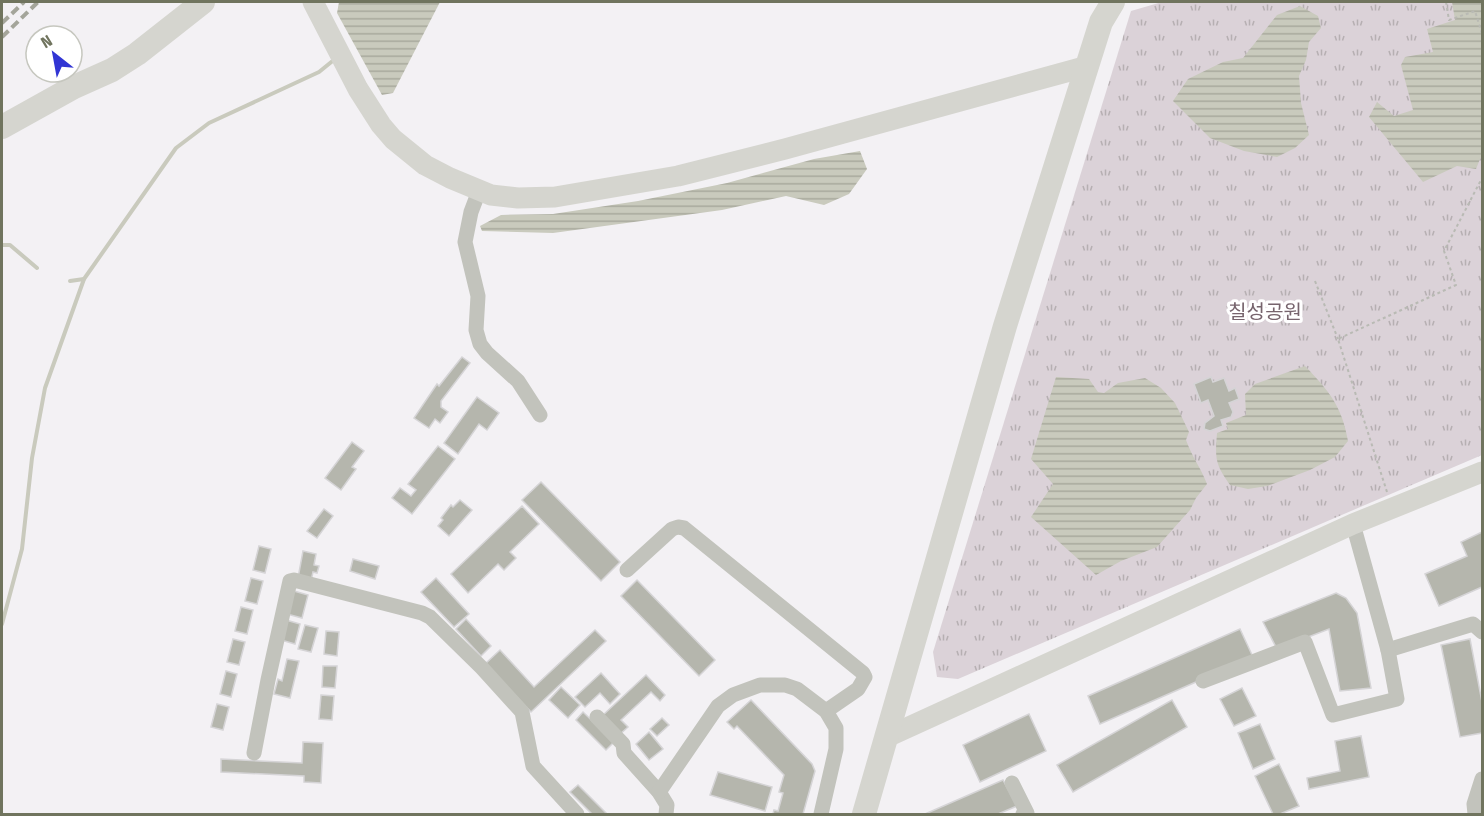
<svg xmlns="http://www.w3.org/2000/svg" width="1484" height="816" viewBox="0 0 1484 816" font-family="'Fira Sans Condensed','Noto Sans KR',sans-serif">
<defs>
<pattern id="park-tufts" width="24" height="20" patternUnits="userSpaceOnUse" patternTransform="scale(1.5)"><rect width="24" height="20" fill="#dbd2d8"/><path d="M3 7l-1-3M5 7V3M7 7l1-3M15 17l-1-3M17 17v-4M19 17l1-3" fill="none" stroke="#b6afb2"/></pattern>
<pattern id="water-rules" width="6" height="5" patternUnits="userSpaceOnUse" patternTransform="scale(1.5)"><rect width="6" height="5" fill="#c9cabd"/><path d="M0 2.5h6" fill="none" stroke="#a8a99d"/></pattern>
</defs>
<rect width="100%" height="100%" fill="#f3f1f4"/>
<path fill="url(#park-tufts)" d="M1162,2H1482V455L958,679L937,677L933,652L1131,11Z"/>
<g fill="url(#water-rules)">
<path d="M339,2H440L393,93L382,95L337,13Z"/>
<path d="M1452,2H1482V154L1476,169L1457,166L1423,182L1369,117L1377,102L1394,116L1413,110L1401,65L1405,57L1433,52L1427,29L1455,20Z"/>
<path d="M1300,6L1318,16L1321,28L1309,42L1306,60L1299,76L1301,103L1309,135L1295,148L1277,157L1244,151L1210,138L1173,101L1188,79L1223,62L1243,58L1277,15Z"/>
<path d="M860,151L867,169L849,194L824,205L786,196L722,210L553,233L482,231L480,226L501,215L553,214L638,201L727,183L814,159Z"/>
<path d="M1305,366C1329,391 1342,406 1348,441L1335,457L1310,470L1267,486L1248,489L1230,485C1215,464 1215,459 1217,433L1228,429L1226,423L1246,415L1245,394L1255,384Z"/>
<path d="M1056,377L1089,379L1098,392L1104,393L1118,383L1145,378L1161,388L1175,403L1189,432L1186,440C1192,457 1201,468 1207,484L1196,498L1190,510L1157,547L1121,561L1096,575L1031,517L1053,484L1031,459Z"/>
</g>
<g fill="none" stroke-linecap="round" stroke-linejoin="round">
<g stroke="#c9cabd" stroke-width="4">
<path d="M2,245H10L37,268"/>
<path d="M70,281L84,279"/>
<path d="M2,624L22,549L32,458L45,388L84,279L176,148L209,123L319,72L335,59"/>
</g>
</g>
<g fill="#b5b6ad" stroke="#d5d4d6" stroke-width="1.5">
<path d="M462,357L470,363L441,401V407L448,412L440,423L435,419L429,428L414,418L437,384L439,386Z"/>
<path d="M1211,377L1213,382L1224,378L1229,391L1235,388L1239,399L1229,403L1233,412L1231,417L1221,420L1223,426L1210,431L1204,429L1205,423L1214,416L1208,400L1201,403L1194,384Z"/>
<path d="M477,397L499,413L487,430L479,424L458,454L444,443Z"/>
<path d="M352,442L364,451L352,467L356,469L341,490L325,478Z"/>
<path d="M438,446L455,459L412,514L392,498L400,488L411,496L416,490L408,484Z"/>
<path d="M541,482L620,562L601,581L522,500Z"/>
<path d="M460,500L472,510L449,536L438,526L443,520L441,518L451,505L453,507Z"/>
<path d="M522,506L539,524L510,552L516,558L504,570L498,564L468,593L451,574Z"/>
<path d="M324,509L333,516L317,538L307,531Z"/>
<path d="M1482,532V587L1439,606L1425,574L1467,556L1461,542Z"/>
<path d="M259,546L271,549L265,573L253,570Z"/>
<path d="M303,551L316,554L314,565L319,566L317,573L313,572L311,581L298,578Z"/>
<path d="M353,559L379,566L375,579L350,571Z"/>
<path d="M251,578L263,581L257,604L245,601Z"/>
<path d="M436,578L469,614L454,627L421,592Z"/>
<path d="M637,580L715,660L699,676L621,596Z"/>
<path d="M294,591L308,595L302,618L287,614Z"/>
<path d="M1336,593L1346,598L1357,613L1371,688L1340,691L1329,629L1277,649L1263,622Z"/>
<path d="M241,607L253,610L247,634L235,631Z"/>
<path d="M466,619L491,646L481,656L456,629Z"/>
<path d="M286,620L300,624L295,644L281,640Z"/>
<path d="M305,625L318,628L311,652L298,649Z"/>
<path d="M1240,629L1253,657L1100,724L1088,696Z"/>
<path d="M595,630L606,641L531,712L485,664L500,650L534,687Z"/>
<path d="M326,631L339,632L337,656L324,654Z"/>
<path d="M233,639L245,642L239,665L227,662Z"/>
<path d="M1470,639L1482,702V733L1460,737L1441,645Z"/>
<path d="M287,659L299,661L290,698L274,694L278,679L282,681Z"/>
<path d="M323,666H337L335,688L322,687Z"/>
<path d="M226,671L237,674L231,697L220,694Z"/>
<path d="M601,673L620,694L610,704L600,693L585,707L575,697Z"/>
<path d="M646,675L665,695L660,701L651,692L621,720L628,727L619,735L602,716Z"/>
<path d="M561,687L580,705L568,718L549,700Z"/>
<path d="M1242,688L1256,716L1234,726L1220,699Z"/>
<path d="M321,695L334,696L332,720L319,719Z"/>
<path d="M751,700L812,764L815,771L803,814H773L774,810L778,811L783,793L779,792L784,775L737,726L734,729L727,722Z"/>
<path d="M1172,700L1187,727L1073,792L1057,765Z"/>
<path d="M217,704L229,707L223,730L211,727Z"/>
<path d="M583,712L614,742L606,750L576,720Z"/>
<path d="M1029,714L1046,751L980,782L963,745Z"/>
<path d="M662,718L669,725L657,736L650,729Z"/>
<path d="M1260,724L1275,759L1253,769L1238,733Z"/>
<path d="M649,732L663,749L649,760L636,744Z"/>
<path d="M1361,736L1369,777L1309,789L1307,778L1340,771L1335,741Z"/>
<path d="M303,742L323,743L321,783L304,782V776L221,772V759L302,763Z"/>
<path d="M1279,764L1299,806L1280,814H1273L1255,776Z"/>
<path d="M718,772L772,787L765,811L710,795Z"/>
<path d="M1003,780L1017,806L998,814H925Z"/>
<path d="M578,785L607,814H592L570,792Z"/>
</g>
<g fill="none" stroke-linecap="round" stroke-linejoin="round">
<g stroke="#b9bab4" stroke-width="2" stroke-dasharray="3 3" stroke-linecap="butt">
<path d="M1446,2L1449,20L1475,11L1482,34"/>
<path d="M1315,281L1338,339"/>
<path d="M1387,492L1338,339L1456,285L1444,251L1482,178"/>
</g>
<g stroke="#c2c3bc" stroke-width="15">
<path d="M479,191L471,212L465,242L478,296L476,330L480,344L487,353L518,381L540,415"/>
<path d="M627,570L672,529L678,527L684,528L863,673L865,677L858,689L826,711"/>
<path d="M1388,650L1473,624L1482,632"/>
<path d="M1203,681L1305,642L1333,715L1397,699L1388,650L1353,524"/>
<path d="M597,717L623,744L624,753L659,792L667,805L666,814"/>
<path d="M254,753L268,680L290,581L294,580L422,613L430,617L482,668L522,712L533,766L577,814"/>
<path d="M1012,783L1027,813L1023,814"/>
<path d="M659,792L718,706L733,695L760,685H785L797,689L826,711L836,728V749L821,814"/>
<path d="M1475,814L1474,804L1482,779"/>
</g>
<g stroke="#d5d5cf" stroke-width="21">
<path d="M313,2L358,89L381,125L393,139L425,165L450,178L491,195L518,198L555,197L678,176L785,149L1088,66"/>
<path d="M887,737L1353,524L1482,472"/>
</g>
<g stroke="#d5d5cf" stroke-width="24">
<path d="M2,127L74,87L112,70L137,54L203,2"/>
<path d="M864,814L1005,326L1101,22L1113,2"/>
</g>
<g stroke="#a4a59a" stroke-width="4" stroke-dasharray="9 4.5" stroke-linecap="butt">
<path d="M2,23L24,2"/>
<path d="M2,37L38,2"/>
</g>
</g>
<g text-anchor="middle" stroke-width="6" stroke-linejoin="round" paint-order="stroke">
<g font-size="20" fill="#77646d" stroke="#fff">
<text x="1265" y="319">칠성공원</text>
</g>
</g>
<rect width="1484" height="816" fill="none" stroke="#70745e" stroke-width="6"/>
<g transform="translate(54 54) rotate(329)"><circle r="28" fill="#ffffff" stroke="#c6c7bf" stroke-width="1.5"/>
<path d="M0-4.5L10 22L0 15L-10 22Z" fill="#3135d4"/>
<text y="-9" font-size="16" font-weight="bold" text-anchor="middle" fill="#70745e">N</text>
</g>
</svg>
